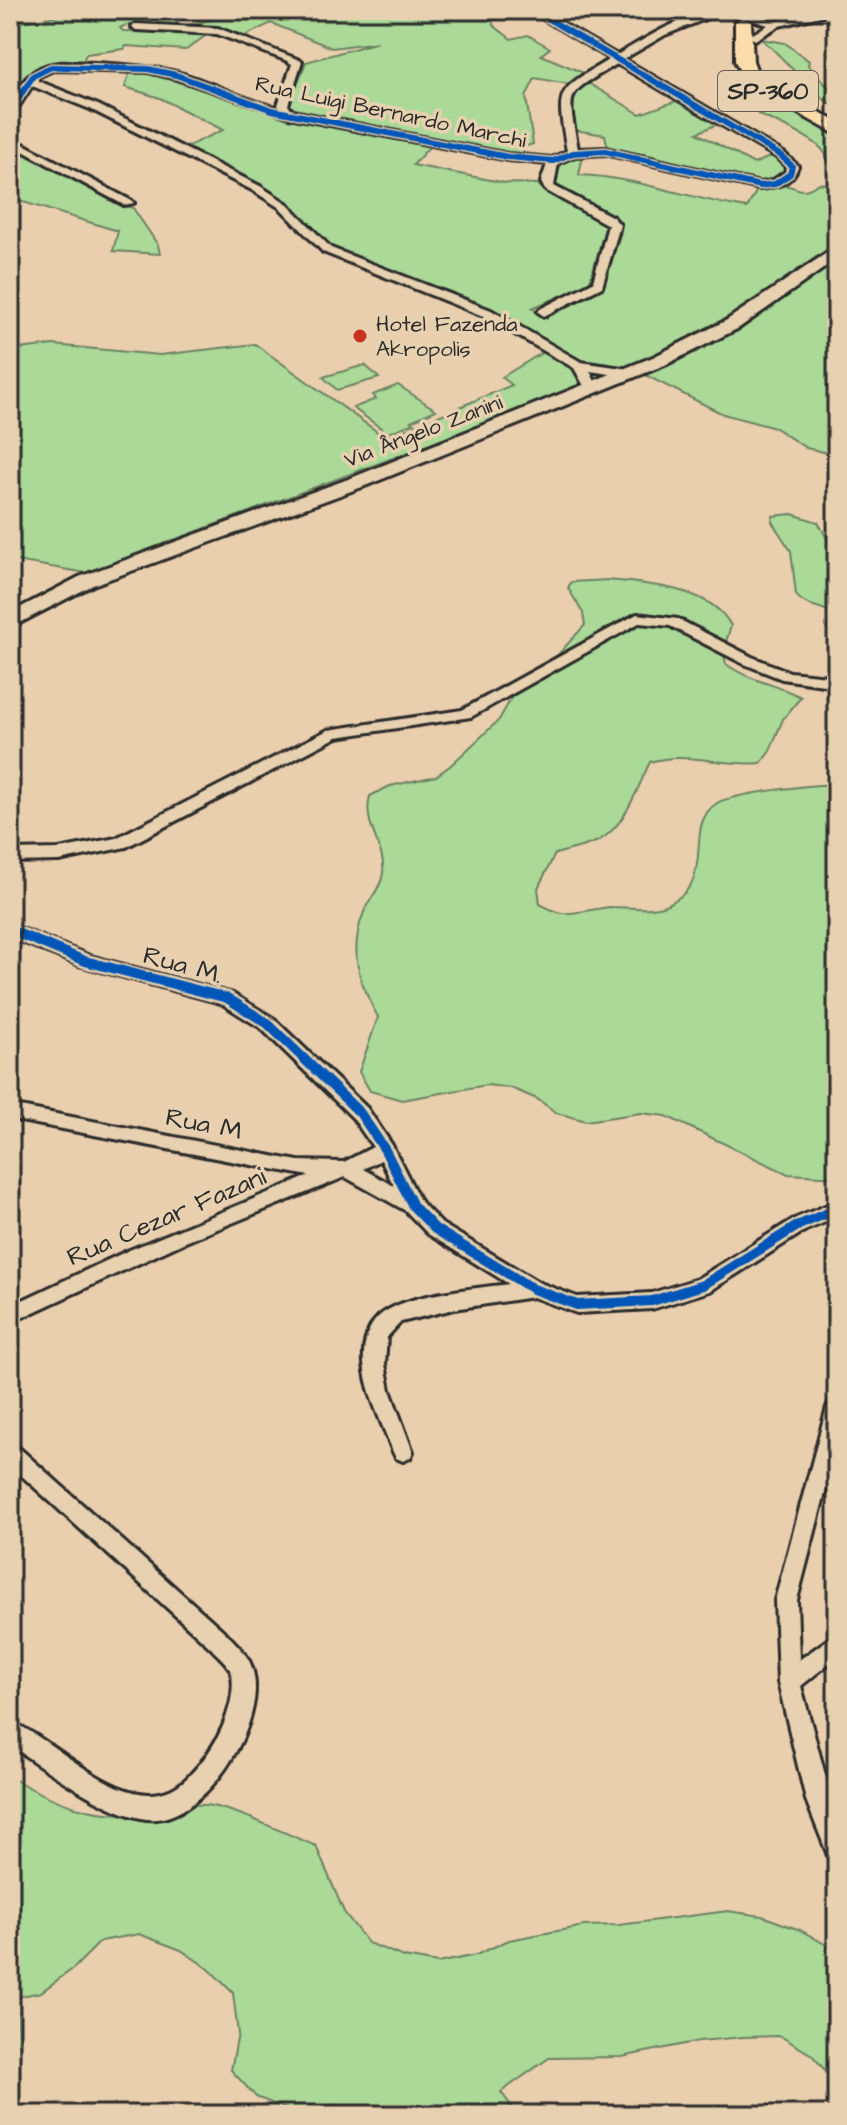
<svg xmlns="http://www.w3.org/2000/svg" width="847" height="2125" viewBox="0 0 847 2125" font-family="'Architects Daughter',sans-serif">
<rect width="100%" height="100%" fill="#eacfae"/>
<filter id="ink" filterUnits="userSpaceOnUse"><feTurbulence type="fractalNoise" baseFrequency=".0125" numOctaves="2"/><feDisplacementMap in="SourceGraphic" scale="16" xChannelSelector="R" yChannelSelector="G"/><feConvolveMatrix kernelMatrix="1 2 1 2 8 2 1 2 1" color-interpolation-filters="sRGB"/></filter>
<g filter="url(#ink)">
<g fill="#aad998" stroke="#6a8262" stroke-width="2">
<path d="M91,10H163L181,26L260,10H491L493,25L511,39L528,35L550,48L541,55L584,73L568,84L535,78L526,97L533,144L523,147V157L295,109L289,105L306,62L378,42L332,48L271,23L243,37C221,30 137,16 120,28L123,31L208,34L186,50L126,46L124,49L86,54L83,62C37,61 32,66 10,104V24Z"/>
<path d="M761,39L785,43L809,61L808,65L837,97V108C806,90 788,60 761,39Z"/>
<path d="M130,71L166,74L276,115L431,145L413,165L506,183L538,184L542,190L603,222L605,228L590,281L583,287L532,308L546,318L603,288L621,232V224L617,218L554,186L561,162L583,154L579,175C636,177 691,199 747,208L758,188C766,188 773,186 780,185C798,184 798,198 819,183L835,186L837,180C830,171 830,160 824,152C814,137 775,123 758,114L782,103L837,137V242L732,318L701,335L622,368L579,363L477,302L333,248L321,240L289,203L186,147L223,130L160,98L125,87Z"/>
<path d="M588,83L640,114L679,100L720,123L697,133L754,164L774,155L788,167L786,174L771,183H752L649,155L608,149L605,135L574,130L570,100L578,88Z"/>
<path d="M10,145L116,203L133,208L158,245L160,254L113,251L118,231L10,198Z"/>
<path d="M837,256V455L806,448L775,428L723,414L641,373Z"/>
<path d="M255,344L386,438L512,385L502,377L545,351L584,377L585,386L86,573L10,560V350L53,345L160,355Z"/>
<path d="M365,365L379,378L337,390L323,377Z"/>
<path d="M398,385L436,410L411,421L414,423L388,433L353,408L376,399L373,395Z"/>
<path d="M792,514L818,522L834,551L837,620C826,603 807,610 796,595L791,551L772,522L773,516Z"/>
<path d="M609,580C647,584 712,587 731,626L723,651L726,664C749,681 776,684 801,697L783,719L770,751L761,763C723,767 687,751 650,762C637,788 626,826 598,841C585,847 569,850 555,854L538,888L540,904C546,907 555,912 562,913C574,915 597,908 610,907C626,907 651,911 665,905C721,883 680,827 717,803C732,794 818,783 837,785V1177L788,1174L666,1116L641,1113L586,1121L557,1113L537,1099L511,1088L487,1085L402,1100L370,1091L359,1072L378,1017C359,983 348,951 364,912C369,899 382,887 383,873C386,846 362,826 370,796L390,786L436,776L451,765L499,720L523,677L554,659L585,625L583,613L568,588L571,582Z"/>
<path d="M10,1777C52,1801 94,1820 144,1812C166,1809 190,1802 212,1806C243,1812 286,1834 316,1846L344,1912L368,1943L404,1957L438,1963L476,1955L509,1940L584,1926L619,1925L728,1911L762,1916L800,1930L837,1951V2084L812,2055L780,2036L744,2037L699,2041L622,2057L549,2058L501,2092L518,2115H350L334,2105L294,2112L256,2097L231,2070L238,2034L233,1993L209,1969L181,1950L139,1934L101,1941L74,1968L41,1992L17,1997L19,2038L10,2094Z"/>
</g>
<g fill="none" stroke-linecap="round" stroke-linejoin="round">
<g stroke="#2b2b2b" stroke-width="6">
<g id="street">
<path d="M528,10H540L617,55C650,36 689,10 728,10L665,35L624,59L784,153L798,166C793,184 776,187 760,189L605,154L575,156L558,163L554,186L613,217L620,225L602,287L544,316L538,312L540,309L593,282L608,225L545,190L541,182L547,164L508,160L289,117L173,78L148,72L53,70L38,77V81L98,105L260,186L288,204L331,248L491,310L581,362L629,369L635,373L629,377L590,371L599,390L593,394L588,393L574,368L483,316L323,252L280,208L252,190L90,109L32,86L14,114L10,115C10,94 27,71 48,65C68,59 153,66 176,72C211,81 244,101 280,108L278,105L292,64L285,60L217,34L136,30L131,27L136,24L218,28L302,61L288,105L292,111L508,154L552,158L567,151C556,88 555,92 610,59ZM617,64L776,157L786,167L785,172L772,181L760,183L605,148L578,149C567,88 564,96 617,64Z"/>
<path d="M822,10H837V12L779,26L755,40L750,37L751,35L768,25L733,14L738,11L776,21Z"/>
<path d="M10,137L132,201L134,203L124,205L10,144Z"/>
<path d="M637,614L678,619L752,657L790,672L837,677V687L782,679L742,663L670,626L639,623L471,717L337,737L126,847L59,861L10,862V850L59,849L116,838L328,730L462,710Z"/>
<path d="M10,924L90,956L233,994L273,1018L367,1108L392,1145L420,1201L442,1224L540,1283L577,1297L652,1293L697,1279L792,1220L837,1201V1217L806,1230L710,1291L652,1309L577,1313L533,1297L454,1309L401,1322L387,1337L385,1364L390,1390L413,1452L410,1458L403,1461L396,1458L393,1452C382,1423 367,1394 364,1364C363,1348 366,1329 378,1317C404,1293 474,1289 509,1284L428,1234L406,1211L345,1177L183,1243L10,1323V1306L127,1251L309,1176L10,1119V1105L298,1161L344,1162L373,1147L353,1118L261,1028L221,1003L79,965L10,937ZM381,1160L394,1186L363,1169Z"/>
<path d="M837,1398V1447L797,1600L799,1660L837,1633V1657L801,1686L837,1819V1862L829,1858L806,1800L778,1682L775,1600L827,1407L830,1401Z"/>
<path d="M10,1443L17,1446L227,1634C236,1644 248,1654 252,1668C269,1718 210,1815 156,1819C118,1823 42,1767 10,1745V1721C60,1741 136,1831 188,1777C203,1762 215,1745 223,1726C229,1711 236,1688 231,1672C228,1663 217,1655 211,1648L10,1465Z"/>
</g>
</g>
<g stroke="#2b2b2b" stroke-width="6">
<path id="secondary" d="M837,246V259L739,328L665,365L365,486L93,585L10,628V613L79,577L351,478L653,357L727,320Z"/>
</g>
<g stroke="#2b2b2b" stroke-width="6">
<path id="primary" d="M743,17L751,22L753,61L759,77L837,122V135L746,84L735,61V22Z"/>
</g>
<use href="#street" fill="#e7d1b0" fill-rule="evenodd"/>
<use href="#secondary" fill="#e7d1b0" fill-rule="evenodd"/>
<use href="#primary" fill="#fbddab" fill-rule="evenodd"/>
<g stroke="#e7d1b0" stroke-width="9">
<path id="cycleway-far1" d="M10,112L33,76L51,67L148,69L176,75L272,110L508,157L553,161L573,153L605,151L760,186L775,184L790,174L792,166L780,155L533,10"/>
</g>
<g stroke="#e7d1b0" stroke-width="15">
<path id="cycleway" d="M10,930L85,961L227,998L267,1023L360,1113L385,1150L413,1206L435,1229L533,1289L577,1305L652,1301L703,1285L799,1225L837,1209"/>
</g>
<use href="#cycleway-far1" stroke="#0057b8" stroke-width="6"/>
<use href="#cycleway" stroke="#0057b8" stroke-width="10"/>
</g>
</g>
<circle fill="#c8321e" stroke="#e7d1b0" stroke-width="3" cx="360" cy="336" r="8"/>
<g text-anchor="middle" stroke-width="7" stroke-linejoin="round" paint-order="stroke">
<g font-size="22" fill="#2b2b2b" stroke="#e7d1b0">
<text transform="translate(391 111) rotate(12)" y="8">Rua Luigi Bernardo Marchi</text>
<text transform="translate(423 430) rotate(-21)" y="8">Via Ângelo Zanini</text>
</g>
<g font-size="22" fill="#2b2b2b" stroke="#e7d1b0" text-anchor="start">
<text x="376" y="331">Hotel Fazenda<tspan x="376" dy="25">Akropolis</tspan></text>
</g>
<rect fill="#e7d1b0" stroke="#635d53" stroke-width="2" x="718" y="71" width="100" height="40" rx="6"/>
<g font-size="24" font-weight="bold" fill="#2b2b2b">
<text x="768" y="99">SP-360</text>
</g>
<g font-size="26" fill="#2b2b2b" stroke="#e7d1b0">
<text transform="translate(183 964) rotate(15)" y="9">Rua M.</text>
<text transform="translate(204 1123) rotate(11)" y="9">Rua M</text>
<text transform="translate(166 1216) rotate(-23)" y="9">Rua Cezar Fazani</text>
</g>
</g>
<rect width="847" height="2125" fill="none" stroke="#e7d1b0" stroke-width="40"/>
<rect x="20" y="20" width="807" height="2085" fill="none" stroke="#2b2b2b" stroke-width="3" filter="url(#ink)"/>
</svg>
